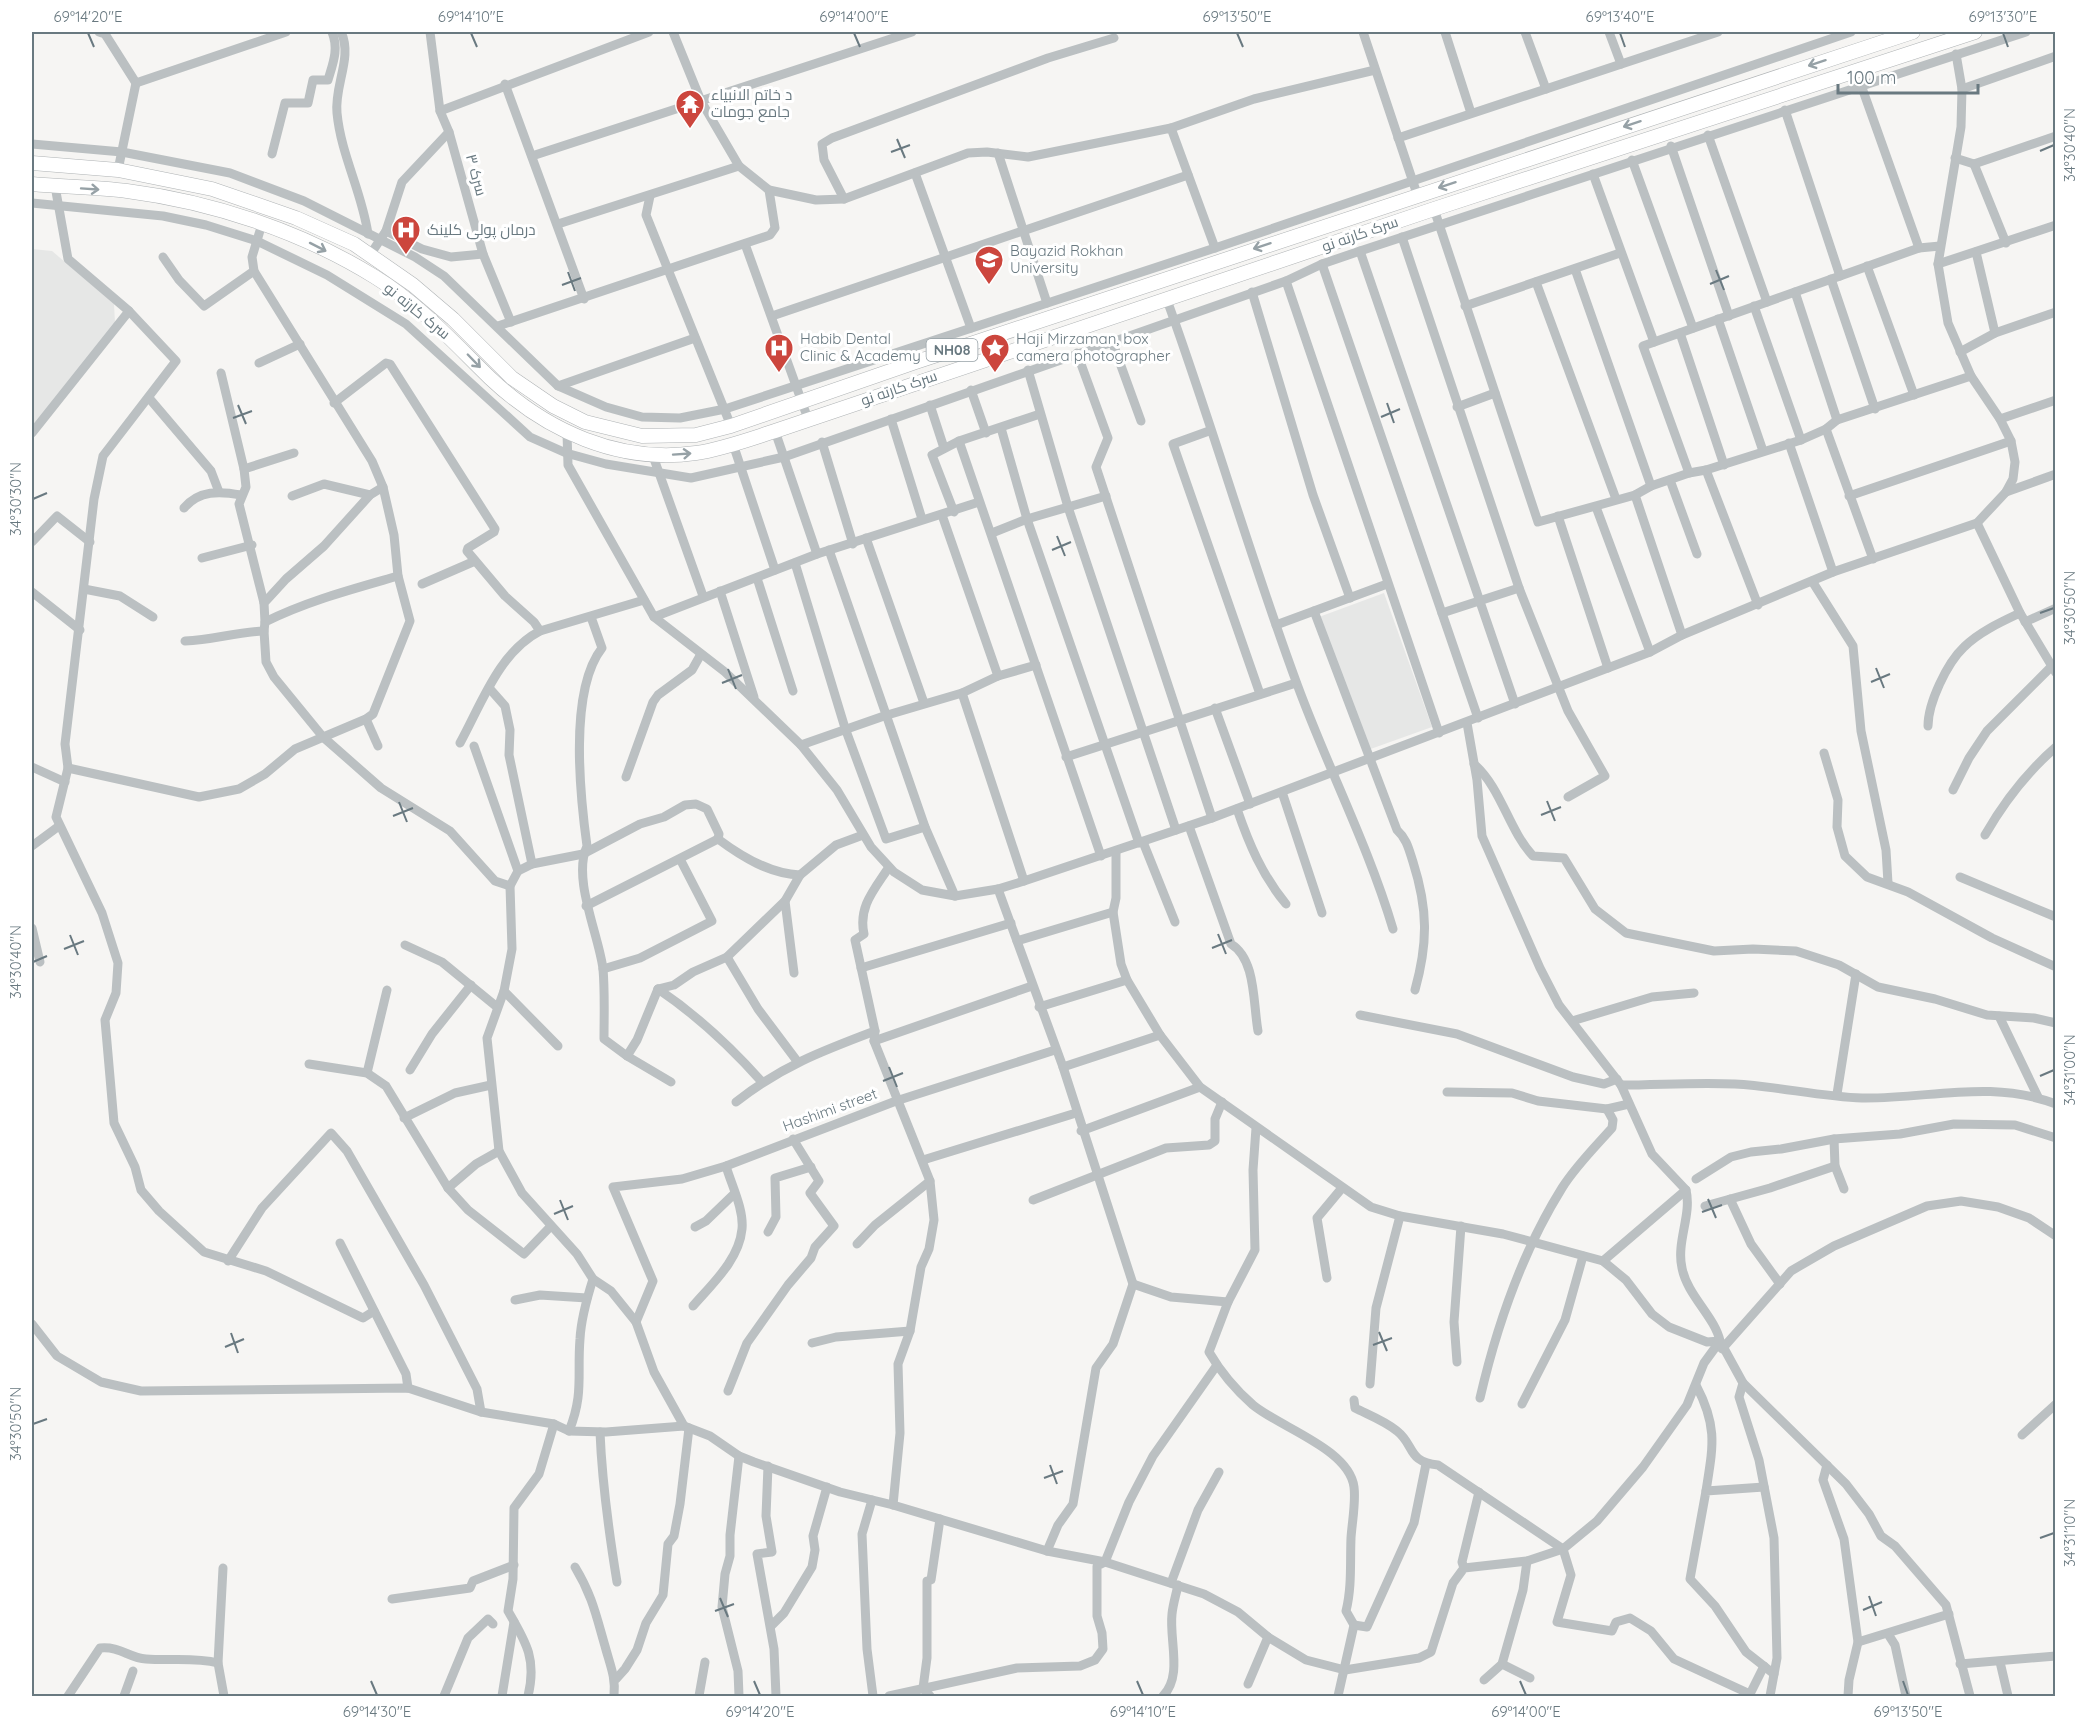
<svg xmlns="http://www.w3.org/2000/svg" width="2087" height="1728" viewBox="0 0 2087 1728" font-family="Quicksand,Cairo,sans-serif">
<rect width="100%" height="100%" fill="#f6f5f3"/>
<g fill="#e6e7e6">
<path d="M32,249L52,251L114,304L115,323L32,431Z"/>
<path d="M1384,593L1432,727L1365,751L1319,617Z"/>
</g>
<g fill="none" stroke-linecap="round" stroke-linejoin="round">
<g stroke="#afb3b5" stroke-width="15">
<g id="highway">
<path d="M32,163L118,170L212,189L296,218L354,244L413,285L453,319L512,378L553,406L585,422L642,436L696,435L731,426L916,362L1913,32"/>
<path d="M32,184C63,187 95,187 127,191C212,202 301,231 375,277C419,304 453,342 490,378C546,431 619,464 696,453C723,449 750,439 775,431L1434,209L1975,32"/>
</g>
</g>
<g stroke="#bbc0c2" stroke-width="9">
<path d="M99,32L105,34L136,83L118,170"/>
<path d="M341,32C353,57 334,86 337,113C341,155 362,192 368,234"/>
<path d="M430,32L440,111L449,132L483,254L511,322"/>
<path d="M673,32L701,101L739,166L769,190L816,200L844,199L968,153L987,152L1028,157L1171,128L1215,248"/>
<path d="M1363,32L1417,194"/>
<path d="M1445,32L1471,113"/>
<path d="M1525,32L1546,89"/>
<path d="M1609,32L1621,64"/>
<path d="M136,83L286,32"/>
<path d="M505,84L584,299"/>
<path d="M1861,85L1919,248"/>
<path d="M1962,89L2056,56"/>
<path d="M1785,110L1840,276"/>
<path d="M440,111L649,32"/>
<path d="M1171,128L1254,99L1375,70"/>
<path d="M1708,135L1767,302"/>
<path d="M1398,138L1718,32"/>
<path d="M32,144L122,152L230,173L304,201L415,257L444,276L558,386L606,407L642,417L680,418L725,409L1215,248L1851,32"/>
<path d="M1671,146L1729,316"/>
<path d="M998,153L1047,303"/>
<path d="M272,154L285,103H308L313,80H328C333,63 339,49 332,32"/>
<path d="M532,156L912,32"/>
<path d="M1955,158L1974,164L2056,136"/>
<path d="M1632,160L1693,328"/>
<path d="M1974,164L2006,243"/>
<path d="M915,173L971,328"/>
<path d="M1593,174L1654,342"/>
<path d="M55,186L68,259L129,311L176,361L103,456L94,499L65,744L68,768L56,817L102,913L118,963L116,993L105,1020L114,1123L135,1167L141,1190L159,1211L204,1252L266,1271L363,1318L374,1311"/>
<path d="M650,196L646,215L731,426"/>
<path d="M844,199L824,160L822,144L832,138L1048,58L1114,38"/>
<path d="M32,203L163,216L206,225L257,241L327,275L406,324L530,437L566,453L606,464L691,478L784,457L1286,281L1322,264L1360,251L2026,32"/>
<path d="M1434,209L1538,522L1635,495L1651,486L1689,473L1706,470L1801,440L1826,429L1837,420L1971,376"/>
<path d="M558,224L739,166"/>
<path d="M386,231L422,249L451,257L483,254"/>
<path d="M1402,237L1519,588L1568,711L1605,776L1568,797"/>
<path d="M745,244L808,419"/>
<path d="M1360,251L1515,704"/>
<path d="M1976,252L1995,333"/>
<path d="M370,255L386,231L402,182L449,132"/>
<path d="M163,257L179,280L204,306L254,271"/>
<path d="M1322,264L1478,718"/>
<path d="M1938,264L2056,225"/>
<path d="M1867,266L1914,395"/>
<path d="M1575,269L1651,486"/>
<path d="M1831,279L1875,409"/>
<path d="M1286,281L1439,733"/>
<path d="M1536,282L1616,499"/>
<path d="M1252,292L1313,495L1350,598"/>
<path d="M1795,292L1837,420"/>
<path d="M1167,300C1213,427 1250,557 1297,684C1327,766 1368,845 1393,929"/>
<path d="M1465,306L1620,253"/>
<path d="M1754,306L1801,440"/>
<path d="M772,316L1188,175"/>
<path d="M1718,319L1763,451"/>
<path d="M498,326L770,235L775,228L769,190"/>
<path d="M1680,333L1724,465"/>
<path d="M1112,341L1141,421"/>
<path d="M1960,352L1995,333L2056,312"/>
<path d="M1077,353L1108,438L1096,467L1212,818"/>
<path d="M259,363L300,344"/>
<path d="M1028,370L1068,507L1176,830"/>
<path d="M221,373L244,469L246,487L239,504L264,603"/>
<path d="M558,386L695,338"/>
<path d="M971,390L986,433"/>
<path d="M149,398L211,471L219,492"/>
<path d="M334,403L386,363L390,364L495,529L494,532L468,548L467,551L505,596L534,622L540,631"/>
<path d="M930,405L944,448"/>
<path d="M1457,407L1495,393"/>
<path d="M891,419L922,519"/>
<path d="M2000,419L2056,400"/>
<path d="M1001,428L1027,519L1139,843"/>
<path d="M1826,429L1873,559"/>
<path d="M775,431L817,554"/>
<path d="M1209,431L1173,444L1260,694"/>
<path d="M32,433L129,311"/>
<path d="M567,433L568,465L654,617L725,672L801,745L837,790L871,847L894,872L922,890L955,896L998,889L1024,881L1212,818L1650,652L1682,635L1833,572L1977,523L2006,492L2013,479L2015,462L2011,441L2000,419L1971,376L1948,323L1938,264L1961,127L1962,89L1956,54"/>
<path d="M959,441L1101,856"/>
<path d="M822,442L853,544"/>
<path d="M1789,443L1833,572"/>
<path d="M733,444L775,570"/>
<path d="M653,456L703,596"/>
<path d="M244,469L294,453"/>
<path d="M1706,470L1758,605"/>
<path d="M1689,473L1643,346L1919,248L1940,246"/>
<path d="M1670,480L1697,554"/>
<path d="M2006,492L2056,474"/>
<path d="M1635,495L1682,635"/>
<path d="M292,496L324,484L370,495"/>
<path d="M1849,496L2011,441"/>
<path d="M1596,507L1650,652"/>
<path d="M184,508C199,490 220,491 241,495"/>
<path d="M954,512L932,455L959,441L1040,414"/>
<path d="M942,515L998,676"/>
<path d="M1558,516L1608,668"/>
<path d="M1977,523L2020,613L2056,673"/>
<path d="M992,533L1027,519L1106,496"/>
<path d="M866,538L924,703"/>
<path d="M32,542L57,516L90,542"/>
<path d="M829,550L925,827L955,896"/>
<path d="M202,558L252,545"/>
<path d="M795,563L845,728L886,839L925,827"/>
<path d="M757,578L793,691"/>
<path d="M1812,581L1853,646L1861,731L1886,850L1888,883"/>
<path d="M422,584L475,561"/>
<path d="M84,589L120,596L153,617"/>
<path d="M720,591L754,697"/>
<path d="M32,592L80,630"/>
<path d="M1314,611L1397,830C1407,839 1409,850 1413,862C1428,909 1428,943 1415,990"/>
<path d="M1442,613L1519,588"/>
<path d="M591,617L602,648C569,690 580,795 587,846C572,879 599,935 603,969C605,992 604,1016 604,1039L627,1056L671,1082"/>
<path d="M654,617L817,554L979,502"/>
<path d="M265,622L264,603L286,579L324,546L370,495L383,487"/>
<path d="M2025,622L2056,608"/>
<path d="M1276,625L1387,584"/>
<path d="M264,631L266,662L274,677L323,737L381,788L450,831L495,881L510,886"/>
<path d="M185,641C213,640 236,632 264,631L265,622C307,601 353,589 398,576"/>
<path d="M490,689L505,706L510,730L509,755L532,864"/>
<path d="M962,693L1024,881"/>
<path d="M1215,708L1250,804"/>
<path d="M366,719L378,746"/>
<path d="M1928,726C1928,703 1947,663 1964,647C1979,632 2001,622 2020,613"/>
<path d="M460,743C481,705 499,652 540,631L644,600"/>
<path d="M801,745L884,716L962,693L998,676L1036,665"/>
<path d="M474,746L518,871"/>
<path d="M1824,753L1838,800L1837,827L1845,856L1867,877L1908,892L1992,938L2056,967"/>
<path d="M1066,757L1296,683"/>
<path d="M1474,764C1502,789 1508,829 1533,856L1564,858L1595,909L1626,933L1714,951L1753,949L1796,951L1839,965L1878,987L1935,999L1987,1015L2034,1018L2056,1023"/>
<path d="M32,767L65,782"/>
<path d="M68,768L199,797L239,789L265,774L295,749L366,719L373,714L410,621L398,576L394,535L383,487L372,461L254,271L252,257L262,224"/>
<path d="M626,777L653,702L658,695L692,670L701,654"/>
<path d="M1953,790L1969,758L1987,731L2051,667"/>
<path d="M1282,792L1322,913"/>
<path d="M1237,809C1249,844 1262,875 1286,904"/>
<path d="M1189,826L1231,944C1256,959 1253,1003 1258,1031"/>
<path d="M1985,835C2004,802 2027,772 2056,747"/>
<path d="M1143,842L1175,922"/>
<path d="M32,846L59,826"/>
<path d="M1116,851V898L1113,912L1121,964L1127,980L1160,1035L1200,1087L1371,1207L1400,1216L1503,1234L1603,1261L1626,1280L1652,1314L1669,1327L1707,1342L1720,1341L1743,1383L1739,1397L1759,1460L1774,1538L1777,1658L1770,1696"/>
<path d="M889,867C874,890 858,907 864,934L855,940L875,1031L874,1041L930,1181L934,1220L929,1249L921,1267L910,1331L898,1364L900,1433L893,1505"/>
<path d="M1960,877L2056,917"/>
<path d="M998,889L1063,1067L1133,1284L1113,1344L1096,1368L1073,1504L1058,1525L1047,1551"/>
<path d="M785,901L794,973"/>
<path d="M586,906L718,839"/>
<path d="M32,928L40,962"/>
<path d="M1017,941L1113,912"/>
<path d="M405,945L442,962L497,1007"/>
<path d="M727,957L758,1009L797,1061"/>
<path d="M861,968L1011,923"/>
<path d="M603,969L640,958L712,921L680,859"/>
<path d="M658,989L674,985L693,972L727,957L785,901L800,875"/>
<path d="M658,989C698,1016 730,1046 762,1082"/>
<path d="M504,991L558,1046"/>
<path d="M1039,1007L1127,980"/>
<path d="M1360,1015L1457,1034L1573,1077L1604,1084L1617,1079"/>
<path d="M1999,1016L2038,1097"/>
<path d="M1572,1021L1652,997L1694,993"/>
<path d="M874,1041L1032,986"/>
<path d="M627,1056L637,1040L658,989"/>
<path d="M309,1064L367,1073L386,1086L448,1188L468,1210L524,1254L550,1227"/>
<path d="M1063,1067L1160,1035"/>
<path d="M410,1070L432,1034L471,985"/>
<path d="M367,1073L387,990"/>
<path d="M1621,1085C1659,1085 1697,1082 1735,1084C1776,1086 1822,1097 1862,1098C1930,1099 1990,1079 2056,1104"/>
<path d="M1447,1092L1512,1093L1538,1101L1607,1109L1629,1104"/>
<path d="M1837,1094L1856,974"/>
<path d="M736,1102C782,1066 822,1051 875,1031"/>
<path d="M404,1118L455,1093L491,1085"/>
<path d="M1256,1128L1253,1170L1255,1250L1228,1302L1209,1352C1220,1371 1237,1391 1253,1405C1281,1428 1349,1449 1354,1487C1356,1503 1352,1522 1351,1538C1350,1563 1352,1587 1346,1611L1354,1625L1338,1696"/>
<path d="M1081,1131L1200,1087"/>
<path d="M1834,1139L1835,1166L1844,1189"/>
<path d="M923,1160L1076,1113"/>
<path d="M1696,1179L1731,1157L1751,1152L1781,1149L1834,1139L1900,1134L1954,1124L2015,1125L2056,1138"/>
<path d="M448,1188L476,1164L499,1151"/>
<path d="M1730,1199L1751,1244L1780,1284"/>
<path d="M1033,1200L1166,1148L1209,1145L1215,1141V1119L1222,1102"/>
<path d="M1705,1206L1770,1188L1835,1166"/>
<path d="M695,1227L706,1221L734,1194"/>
<path d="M768,1232L776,1217L775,1178L811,1167"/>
<path d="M340,1243L406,1374L408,1388"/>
<path d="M857,1244L875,1225L930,1181"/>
<path d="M228,1261L262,1208L331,1133L347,1151L424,1285L477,1389L481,1412"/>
<path d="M1603,1261L1686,1190"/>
<path d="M1327,1278L1317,1218L1342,1188"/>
<path d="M1133,1284L1171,1297L1228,1302"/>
<path d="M515,1300L540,1295L587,1298"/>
<path d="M693,1306C712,1284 739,1260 742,1229C744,1209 731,1184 726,1166"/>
<path d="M636,1322L653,1281L613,1187L682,1179L726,1166L896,1101L1055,1050"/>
<path d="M32,1324L57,1356L101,1382L141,1391L408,1388L481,1412L554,1424L569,1431L606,1432L684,1426L710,1436L739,1456L754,1462L840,1492L893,1505L1047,1551L1105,1562L1204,1594L1238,1612L1268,1637L1306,1660L1345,1670L1419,1658L1431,1652L1453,1583L1464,1568L1527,1561L1563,1549L1597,1521L1643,1467L1687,1405L1704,1363L1720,1341C1715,1317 1687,1295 1682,1268C1676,1242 1692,1215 1686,1190L1652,1154L1621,1085L1559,1005L1540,968L1482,836L1477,780L1467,723"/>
<path d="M812,1343L836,1337L910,1331"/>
<path d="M1722,1349L1791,1271L1834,1246L1927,1206L1961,1201L1998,1207L2029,1218L2056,1236"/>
<path d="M1457,1362L1454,1322L1461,1226"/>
<path d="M1743,1383L1846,1484L1869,1514L1881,1536L1895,1546L1946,1605L1970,1696"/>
<path d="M1370,1384L1376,1308L1400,1216"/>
<path d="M1696,1385C1718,1427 1713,1446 1706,1491"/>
<path d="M728,1391L747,1343L788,1285L811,1258L815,1247L834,1226L810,1193L819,1181L793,1139"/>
<path d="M1480,1398C1497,1325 1522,1252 1562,1188C1575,1167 1595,1147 1612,1128L1613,1120L1607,1109"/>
<path d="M1354,1400L1355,1408C1369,1415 1385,1421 1397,1431C1415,1445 1407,1462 1438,1465L1563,1549L1571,1575L1557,1622L1612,1631L1616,1622L1630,1618L1651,1631L1674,1659L1750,1694"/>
<path d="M1522,1404L1565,1320L1583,1256"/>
<path d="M684,1426L654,1372L636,1322L611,1291L593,1279L577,1254L522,1193L499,1151L487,1038L504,991L512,949L510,886L518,871L532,864L583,854L640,824L664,817L685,805L696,804L707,809L719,834L718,839C742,857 770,874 800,875L836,845L863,835"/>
<path d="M569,1431C584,1394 577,1375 580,1339C581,1319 587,1298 593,1279"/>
<path d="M600,1432C602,1482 609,1533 617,1582"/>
<path d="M2022,1435L2056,1404"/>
<path d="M739,1456L730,1535V1556L725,1574L722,1607L738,1671L739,1696"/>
<path d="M1827,1465L1823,1480L1844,1539L1858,1642L1849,1680L1848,1696"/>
<path d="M768,1466L766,1516L772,1552L757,1554L774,1649L776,1696"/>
<path d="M1764,1487L1706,1491L1690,1579L1715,1606L1746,1652L1774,1674"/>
<path d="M872,1500L862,1534L867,1649L873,1696"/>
<path d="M575,1567C592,1595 596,1615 605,1646C610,1665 616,1677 614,1696"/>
<path d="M223,1568L218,1663L224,1696"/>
<path d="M1464,1568L1462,1562L1479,1492"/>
<path d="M1171,1583L1198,1510L1219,1472"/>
<path d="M392,1599L470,1588L473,1581L514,1565"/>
<path d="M1354,1625L1367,1627L1414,1523L1426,1464"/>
<path d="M771,1626L784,1613L812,1567L815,1550L813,1536L827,1487"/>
<path d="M1888,1634L1895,1645L1906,1696"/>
<path d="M1858,1642L1949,1614"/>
<path d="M2000,1662L2008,1696"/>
<path d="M1502,1664L1530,1678"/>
<path d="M1960,1664L2056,1656"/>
<path d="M616,1679L625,1669L637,1650L646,1623L663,1595L668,1544L674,1536L680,1504L689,1428"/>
<path d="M1484,1680L1502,1664L1523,1590L1527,1561"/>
<path d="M1248,1684L1268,1637"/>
<path d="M68,1696L100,1648C120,1646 129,1658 146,1659C171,1661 194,1657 218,1663"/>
<path d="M124,1696L133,1671"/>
<path d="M444,1696L468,1638L488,1619L493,1624"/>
<path d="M502,1696L514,1622"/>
<path d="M528,1696C537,1659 526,1642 508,1611L513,1579L514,1508L539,1474L554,1424"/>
<path d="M699,1696L705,1662"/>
<path d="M889,1696L1017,1668L1080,1666L1095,1660L1103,1649L1102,1633L1097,1616V1566L1105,1562L1129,1502L1153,1456L1217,1365"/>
<path d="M930,1696L923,1688L927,1658V1581L931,1580L940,1519"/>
<path d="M1163,1696C1183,1676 1169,1640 1172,1614C1173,1604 1176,1595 1178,1585"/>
<path d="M1749,1696L1764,1666"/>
</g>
<use href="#highway" stroke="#fff" stroke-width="14"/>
</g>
<defs><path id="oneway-shaft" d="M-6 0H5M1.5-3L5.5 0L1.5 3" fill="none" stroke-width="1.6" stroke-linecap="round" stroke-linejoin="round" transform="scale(1.5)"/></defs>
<g stroke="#96a1a6">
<use href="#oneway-shaft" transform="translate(1817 63) rotate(162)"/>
<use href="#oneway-shaft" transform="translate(1632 124) rotate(162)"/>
<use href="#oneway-shaft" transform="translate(1447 185) rotate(162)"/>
<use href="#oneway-shaft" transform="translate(90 189) rotate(4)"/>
<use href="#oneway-shaft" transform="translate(1262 246) rotate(162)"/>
<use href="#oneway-shaft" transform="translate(318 247) rotate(27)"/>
<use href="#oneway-shaft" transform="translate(474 361) rotate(46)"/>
<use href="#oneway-shaft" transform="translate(682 454) rotate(-4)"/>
</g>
<path fill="none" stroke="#697980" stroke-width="2" d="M88,33L94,47M471,33L477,47M854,33L860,47M1237,33L1243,47M1620,33L1625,47M2003,33L2008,47M897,139L905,158M2040,151L2054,145M891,152L910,145M1716,270L1724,290M568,272L575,291M1710,284L1729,276M562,285L581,278M1387,403L1394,423M238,405L246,424M1381,417L1400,409M233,418L252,411M33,499L47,493M1057,536L1065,556M1052,550L1071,542M2040,613L2054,608M1876,668L1884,688M728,669L736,689M1871,682L1890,674M722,683L742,675M1547,801L1555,821M399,802L407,822M1541,815L1561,807M393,816L413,808M1218,934L1226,954M70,935L78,955M1212,948L1232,940M64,949L84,941M33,962L47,956M889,1067L897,1087M2040,1076L2054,1070M883,1081L903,1073M1708,1199L1716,1218M560,1200L568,1220M1702,1212L1722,1205M554,1214L573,1206M1379,1332L1387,1351M231,1333L238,1353M1373,1345L1392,1338M225,1347L244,1339M33,1424L47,1419M1050,1465L1057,1484M1044,1478L1063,1471M2040,1538L2054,1533M1869,1596L1876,1616M720,1598L728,1617M1863,1610L1882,1602M715,1611L734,1604M371,1681L377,1695M754,1681L760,1695M1137,1681L1143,1695M1520,1681L1526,1695M1903,1681L1908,1695"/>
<defs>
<g id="temple-pin" transform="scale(1.5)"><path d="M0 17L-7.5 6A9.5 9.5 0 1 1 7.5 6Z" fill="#cc463d" stroke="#fff"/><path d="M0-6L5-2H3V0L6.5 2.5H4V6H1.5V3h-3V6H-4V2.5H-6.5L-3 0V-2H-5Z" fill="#fff"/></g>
<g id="hospital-pin" transform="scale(1.5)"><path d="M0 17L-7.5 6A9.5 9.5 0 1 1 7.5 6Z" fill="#cc463d" stroke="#fff"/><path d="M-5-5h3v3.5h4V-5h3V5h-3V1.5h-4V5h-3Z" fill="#fff"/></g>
<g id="university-pin" transform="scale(1.5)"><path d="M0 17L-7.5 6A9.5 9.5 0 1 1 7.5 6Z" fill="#cc463d" stroke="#fff"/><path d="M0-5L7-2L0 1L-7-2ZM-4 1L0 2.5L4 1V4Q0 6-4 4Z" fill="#fff"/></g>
<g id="sight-pin" transform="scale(1.5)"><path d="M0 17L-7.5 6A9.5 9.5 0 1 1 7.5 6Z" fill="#cc463d" stroke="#fff"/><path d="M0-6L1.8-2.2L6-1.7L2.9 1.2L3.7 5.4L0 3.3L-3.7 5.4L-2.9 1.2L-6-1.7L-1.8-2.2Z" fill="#fff"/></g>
</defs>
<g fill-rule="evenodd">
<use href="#temple-pin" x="690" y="104"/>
<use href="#hospital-pin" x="406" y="230"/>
<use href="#university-pin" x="989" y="260"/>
<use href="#hospital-pin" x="779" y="348"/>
<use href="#sight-pin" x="995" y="348"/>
</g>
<g text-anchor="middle" stroke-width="6" stroke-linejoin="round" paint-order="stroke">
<rect fill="#fff" stroke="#96a1a6" stroke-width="1.5" x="926.5" y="339" width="51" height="22" rx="4.5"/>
<g font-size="14" font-weight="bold" fill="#697980">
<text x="952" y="355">NH08</text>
</g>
<g font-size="15" fill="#697980" stroke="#fff" text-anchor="start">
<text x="711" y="100">د خاتم الانبیاء<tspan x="711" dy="17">جامع جومات</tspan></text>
<text x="427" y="235">درمان پولی کلینک</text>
<text x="1010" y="256">Bayazid Rokhan<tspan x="1010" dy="17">University</tspan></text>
<text x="800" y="344">Habib Dental<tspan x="800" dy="17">Clinic &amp; Academy</tspan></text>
<text x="1016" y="344">Haji Mirzaman, box<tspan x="1016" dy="17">camera photographer</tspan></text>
</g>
<g font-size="15" fill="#697980" stroke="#fff">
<text transform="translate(476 175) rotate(75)" y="5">سرک ۳</text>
<text transform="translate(1360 234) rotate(-19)" y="5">سرک کارته نو</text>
<text transform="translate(417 311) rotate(39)" y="5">سرک کارته نو</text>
<text transform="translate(899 388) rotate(-19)" y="5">سرک کارته نو</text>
<text transform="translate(830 1110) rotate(-20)" y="5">Hashimi street</text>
</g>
</g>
<rect width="2087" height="1728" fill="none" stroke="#ffffff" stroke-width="66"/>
<path d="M1838 84v9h140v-9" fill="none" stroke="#697980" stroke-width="3"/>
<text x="1847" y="84" font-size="18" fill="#697980" stroke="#ffffff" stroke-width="4.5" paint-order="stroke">100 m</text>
<rect x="33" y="33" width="2021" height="1662" fill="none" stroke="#697980" stroke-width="2"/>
<g font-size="15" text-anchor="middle" fill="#697980">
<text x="88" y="22">69°14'20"E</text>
<text x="471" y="22">69°14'10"E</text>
<text x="854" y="22">69°14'00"E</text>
<text x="1237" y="22">69°13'50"E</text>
<text x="1620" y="22">69°13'40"E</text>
<text x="2003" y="22">69°13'30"E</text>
<text transform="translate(2070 145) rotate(-90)" y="5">34°30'40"N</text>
<text transform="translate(16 499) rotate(-90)" y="5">34°30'30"N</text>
<text transform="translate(2070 608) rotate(-90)" y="5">34°30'50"N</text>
<text transform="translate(16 962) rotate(-90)" y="5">34°30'40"N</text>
<text transform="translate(2070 1070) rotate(-90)" y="5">34°31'00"N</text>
<text transform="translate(16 1424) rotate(-90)" y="5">34°30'50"N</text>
<text transform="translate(2070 1533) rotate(-90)" y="5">34°31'10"N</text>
<text x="377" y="1717">69°14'30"E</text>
<text x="760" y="1717">69°14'20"E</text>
<text x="1143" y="1717">69°14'10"E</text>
<text x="1526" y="1717">69°14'00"E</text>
<text x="1908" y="1717">69°13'50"E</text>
</g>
</svg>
